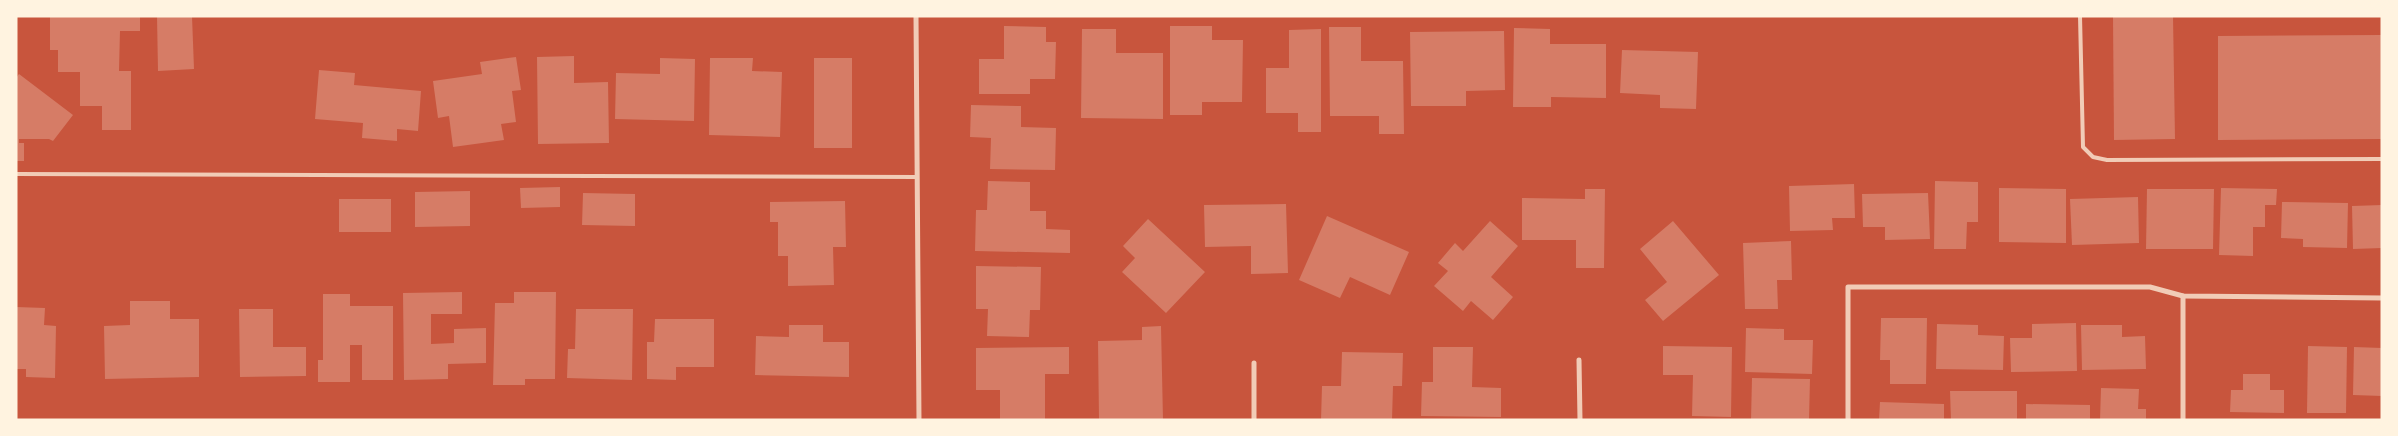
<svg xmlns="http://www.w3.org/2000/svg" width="2398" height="436" viewBox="0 0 2398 436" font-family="Helvetica,sans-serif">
<rect width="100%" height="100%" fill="#c8553d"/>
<g fill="#d67c66">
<path d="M50,16H140V31H120L119,71H131V130H102V106H80V72H58V50H50Z"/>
<path d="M157,16H192L194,69L158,71Z"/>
<path d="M2113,16H2173L2175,139L2114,140Z"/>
<path d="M1004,26L1046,27V42H1056L1055,79H1030V94H979V59H1004Z"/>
<path d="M1170,26H1212V40H1243L1242,102H1202V115H1170Z"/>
<path d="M1329,27H1361V61H1403L1404,134H1379V116H1330Z"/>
<path d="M1514,28L1550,29V44H1606V98L1551,97V107H1513Z"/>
<path d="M1082,29H1116V53H1163V119L1081,118Z"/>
<path d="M1321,29V132H1298V113H1266V68H1289V30Z"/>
<path d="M1504,31L1505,90L1466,91V106H1411L1410,32Z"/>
<path d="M2382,35V139L2218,140V36Z"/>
<path d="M1622,50L1698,52L1696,109L1660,108V95L1620,93Z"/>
<path d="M574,56V83L608,82L609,143L538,144L537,57Z"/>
<path d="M516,57L521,90L512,91L516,122L501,124L504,140L453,147L449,116L438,118L433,81L482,74L480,62Z"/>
<path d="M660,58L695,59L694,121L615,119L616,73L660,74Z"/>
<path d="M710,58H753L752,71L782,72L780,137L709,135Z"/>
<rect x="814" y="58" width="38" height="90"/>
<path d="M319,70L355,73L354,85L421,91L418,131L397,129V141L362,138L363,123L315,119Z"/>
<path d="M19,74L73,115L53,141L49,139H19V143H24V161H16V78Z"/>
<path d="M971,105L1021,106V127L1056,128L1055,170L990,169L991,138L970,137Z"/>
<path d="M988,181L1030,182V211H1046V229L1070,230V253L975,251L976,210H987Z"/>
<path d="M1935,181L1978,182V222H1967L1966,249H1934Z"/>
<path d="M1854,184L1855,218H1832L1833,230L1790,231L1789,186Z"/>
<path d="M560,187V207L521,208L520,188Z"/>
<path d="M1999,188L2066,189V243L1999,242Z"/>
<path d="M2221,188L2277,189L2276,205H2265V227H2253V256L2219,255Z"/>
<path d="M1585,189H1605L1604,268H1576V240H1522V198L1585,199Z"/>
<path d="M2147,189H2214L2213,249H2146Z"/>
<path d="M470,191V226L415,227V192Z"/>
<path d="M583,193L635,194V226L582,225Z"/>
<path d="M1928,193L1930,239L1885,240V227H1863L1862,194Z"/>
<path d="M2138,197L2139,243L2072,245L2070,199Z"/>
<rect x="339" y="199" width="52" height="33"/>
<path d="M845,201L846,247H833L834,285L788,286V256H778V222H770V202Z"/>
<path d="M2282,202L2348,203L2347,248L2303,247V239L2281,238Z"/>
<path d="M1286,204L1288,273L1251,274V246L1205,247L1204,205Z"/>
<path d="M2382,205V248L2353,249L2352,206Z"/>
<path d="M1327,216L1409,252L1390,295L1350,277L1340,298L1299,280Z"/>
<path d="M1148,219L1205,272L1166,313L1122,272L1135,258L1123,246Z"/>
<path d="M1490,221L1518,246L1491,277L1513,297L1493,320L1471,301L1463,311L1434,286L1448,271L1438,263L1455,243L1463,251Z"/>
<path d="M1673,221L1719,275L1663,321L1645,300L1667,282L1640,249Z"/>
<path d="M1791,241L1792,280H1777L1778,309H1745L1743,243Z"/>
<path d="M976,266L1041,267L1040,310H1030L1029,337L987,336L988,309H976Z"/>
<path d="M462,292V314H431V344L454,343V329L486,328V363L448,364V379L404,380L403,293Z"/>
<path d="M514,292H556L555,379H525V385H493L495,303H514Z"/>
<path d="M323,294H350V306H393V380H362V345H350V382H318V360H323Z"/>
<path d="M130,301H170V319H199V377L105,379L104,326L130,325Z"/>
<path d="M16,307L45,308L44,325L56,326L55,378L26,377V369H16Z"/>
<path d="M239,309H273V347H306V376L240,377Z"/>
<path d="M576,309H633L632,380L567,378L568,349H575Z"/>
<path d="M1881,318H1927L1926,384H1890V360H1880Z"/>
<path d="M655,319H714V367H676V380L647,379V342H654Z"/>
<path d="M2076,323L2077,371L2011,372L2010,338H2032V324Z"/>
<path d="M1937,324L1978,325V335L2004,336L2003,370L1936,369Z"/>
<path d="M789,325H823V342H849V377L755,375L756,336L789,337Z"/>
<path d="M2081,325H2122V337L2145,336L2146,369L2082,370Z"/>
<path d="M1161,326L1163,420H1099L1098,341L1142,340V327Z"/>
<path d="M1746,328L1784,329V340H1813L1812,374L1745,372Z"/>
<path d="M1663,346L1732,347L1731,417L1692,416L1693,375H1663Z"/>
<path d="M2308,346L2347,347L2346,413H2307Z"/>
<path d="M1069,347V374H1045V420H1000V390H976V348Z"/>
<path d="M1433,347H1473L1472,387L1501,388V417L1421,416L1422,382H1433Z"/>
<path d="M2354,347L2382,348V396L2353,395Z"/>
<path d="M1342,352L1403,353L1402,386H1393L1392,420H1321L1322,386H1341Z"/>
<path d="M2243,374H2270V390H2284V413L2230,412L2231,390H2243Z"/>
<path d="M1752,378L1810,379L1809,420H1751Z"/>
<path d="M2101,388L2139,389L2138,409H2146V420H2100Z"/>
<path d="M1950,391H2017V420H1951Z"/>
<path d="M1880,402L1944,404V420H1879Z"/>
<path d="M2026,404L2090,405V420H2026Z"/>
</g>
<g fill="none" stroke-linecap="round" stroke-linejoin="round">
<g stroke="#f1ccb7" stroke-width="4">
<path d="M2080,16L2083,147L2093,157L2107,160L2382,159"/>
<path d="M16,174L917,177"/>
</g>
<g stroke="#f1ccb7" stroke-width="5">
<path d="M916,16L919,420"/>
<path d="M1579,360L1580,420"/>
<path d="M1254,420V363"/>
<path d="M1848,420V287H2150L2183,296L2382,298"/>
<path d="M2183,420V296"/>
</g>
</g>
<rect width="2398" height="436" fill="none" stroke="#fff3e0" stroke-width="35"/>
</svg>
